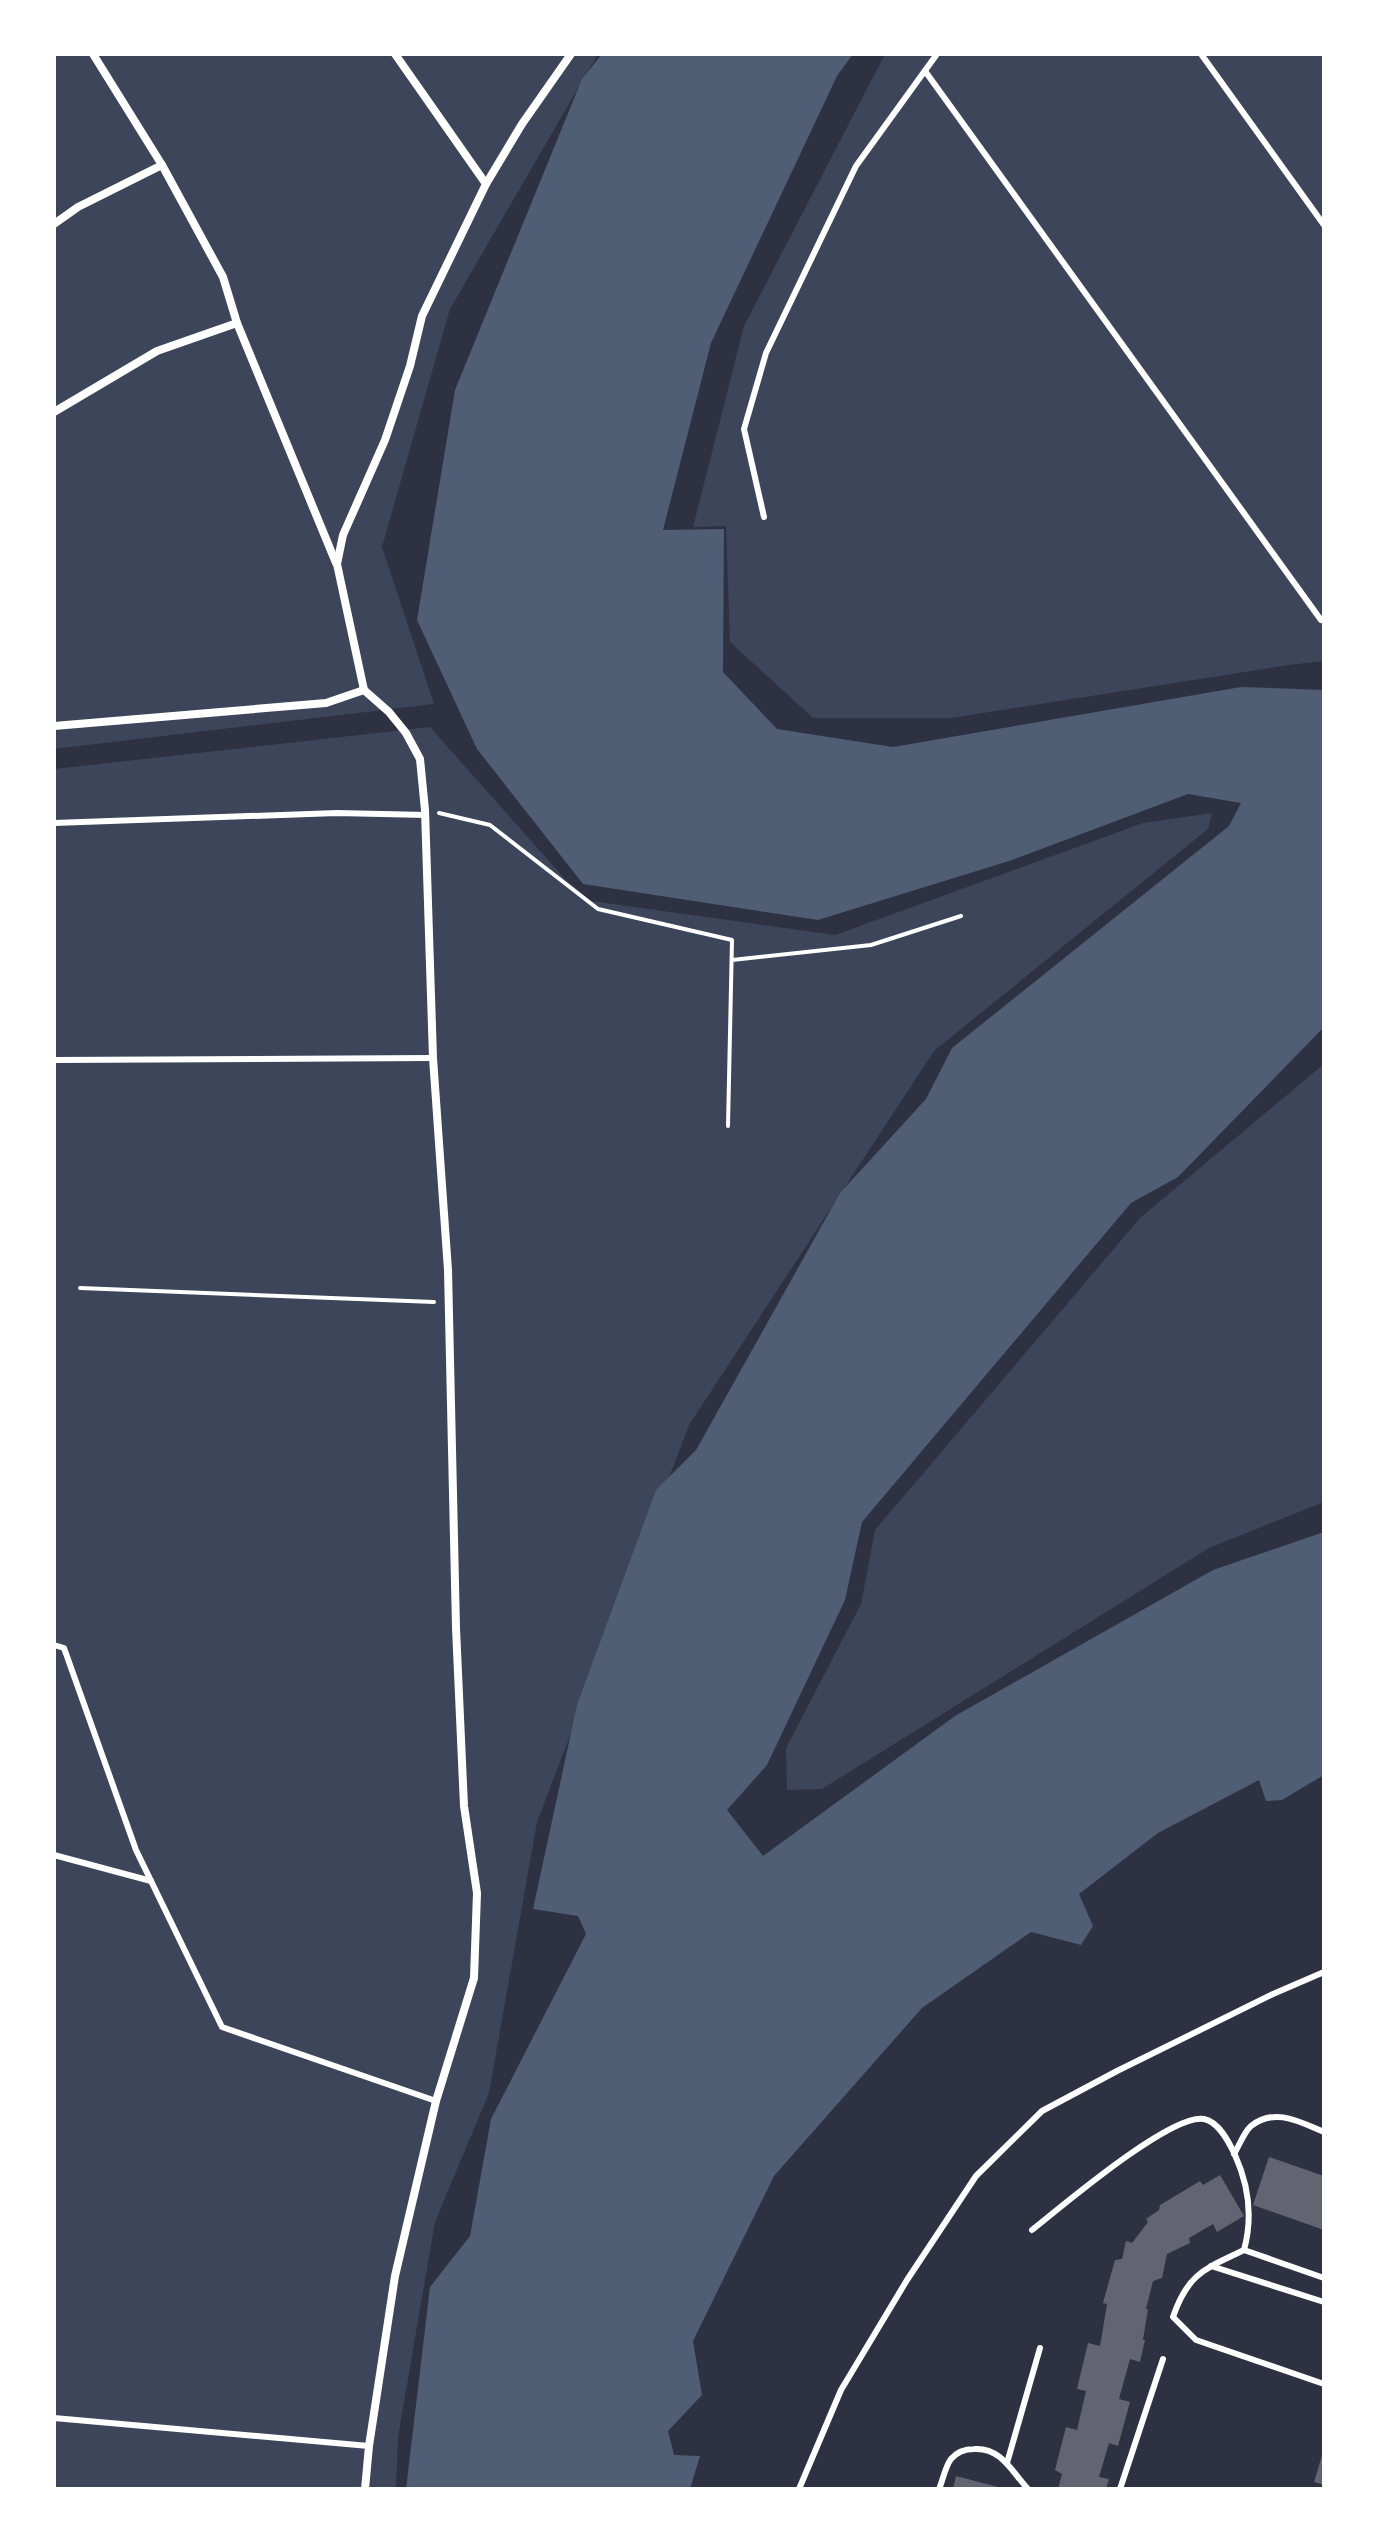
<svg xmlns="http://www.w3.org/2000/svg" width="1378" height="2543" viewBox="0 0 1378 2543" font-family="'PT Sans',sans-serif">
<rect width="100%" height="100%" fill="#2d3142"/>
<g fill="#3c4559">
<path d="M54,54H598L450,309L382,547L434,704L54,749Z"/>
<path d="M885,54H1324V661L1289,665L951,718H813L730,642L726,526L693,527L744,326Z"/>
<path d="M430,727L565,879L591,901L835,935L1143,823L1212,813L1208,829L934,1051L689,1425L537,1822L489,2093L435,2222L398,2437L396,2489H54V769Z"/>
<path d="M1324,1064V1502L1209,1548L822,1789L787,1790L786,1748L861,1604L875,1530L1140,1218Z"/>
</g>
<path fill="#4f5d75" d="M602,54H853L837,76L711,343L663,530L724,529L723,672L777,729L893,747L1241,687L1324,690V1027L1178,1177L1131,1203L862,1522L845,1600L767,1765L727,1810L763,1856L955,1716L1213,1570L1324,1532V1775L1282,1800L1266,1801L1259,1780L1158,1833L1079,1894L1093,1926L1081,1945L1031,1932L922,2008L774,2176L693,2341L702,2395L668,2431L674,2455L700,2456L690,2489H406L430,2287L470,2236L491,2119L586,1934L578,1916L533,1909L577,1705L656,1490L696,1450L840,1193L926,1099L952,1048L1229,826L1241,803L1188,794L1009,861L818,920L583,884L477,749L417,620L455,390L582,79Z"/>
<g fill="#626471">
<path d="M1269,2157L1324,2176V2230L1253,2205Z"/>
<path d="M1220,2175L1244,2216L1217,2232L1213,2224L1189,2238L1190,2243L1167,2254L1162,2278L1153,2281L1146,2309H1148L1143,2340H1145L1140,2362L1130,2359L1119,2399L1130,2402L1118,2446L1109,2443L1099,2477L1109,2479L1106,2489H1058L1062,2474L1055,2470L1066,2427L1077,2430L1086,2391L1077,2389L1088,2343L1100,2346L1107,2304L1103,2303L1115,2260L1122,2259L1126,2241L1132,2243L1148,2222L1146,2219L1159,2210L1160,2205L1200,2181L1203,2185Z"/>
<path d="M1323,2452H1324V2485L1314,2482Z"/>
<path d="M956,2476L1002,2488L1001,2489H953Z"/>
</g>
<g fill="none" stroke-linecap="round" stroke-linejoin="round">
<g stroke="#fff" stroke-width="4">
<path d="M439,813L490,825L598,909L732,940L728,1126"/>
<path d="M732,960L871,945L961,916"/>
<path d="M80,1288L434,1302"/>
</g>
<g stroke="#fff" stroke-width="6">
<path d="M1201,54L1324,225"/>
<path d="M925,71L1321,620"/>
<path d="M764,517L744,429L766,353L856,166L937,54"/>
<path d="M54,823L337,813L426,815"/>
<path d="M54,1060L433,1058"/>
<path d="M54,1645L64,1648L136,1850L222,2027L436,2101"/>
<path d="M54,1855L151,1881"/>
<path d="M1234,2154C1239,2146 1244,2132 1251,2126C1275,2107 1300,2122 1324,2132"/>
<path d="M1032,2230C1061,2207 1171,2113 1204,2119C1219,2122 1229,2142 1235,2155C1249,2186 1253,2217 1244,2250C1205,2269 1188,2273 1173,2317L1196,2340L1324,2384"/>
<path d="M1244,2250L1324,2278"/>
<path d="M1211,2266L1324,2302"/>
<path d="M54,2418L369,2446"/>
<path d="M1007,2463L1040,2348"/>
<path d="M799,2489L841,2390L907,2280L976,2176L1042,2111L1117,2071L1273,1994L1324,1972"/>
<path d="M939,2489C943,2480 945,2467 951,2459C957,2452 965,2449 974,2449C1001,2447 1012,2472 1028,2489"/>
<path d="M1120,2489L1163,2359"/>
</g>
<g stroke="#fff" stroke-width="8">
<path d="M93,54L162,165L223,277L237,323L336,563"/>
<path d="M395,54L486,184"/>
<path d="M54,224L78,207L162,165"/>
<path d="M54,412L157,351L237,323"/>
<path d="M364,690L337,564L343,535L385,440L410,366L422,316L486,184L522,124L571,54"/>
<path d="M54,726L326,703L364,690L389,712L406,733L420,759L425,810L433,1058L448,1270L456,1628L464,1806L477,1893L474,1978L436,2101L395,2276L369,2446L365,2489"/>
</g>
</g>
<rect width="1378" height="2543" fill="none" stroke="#ffffff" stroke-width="112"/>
</svg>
